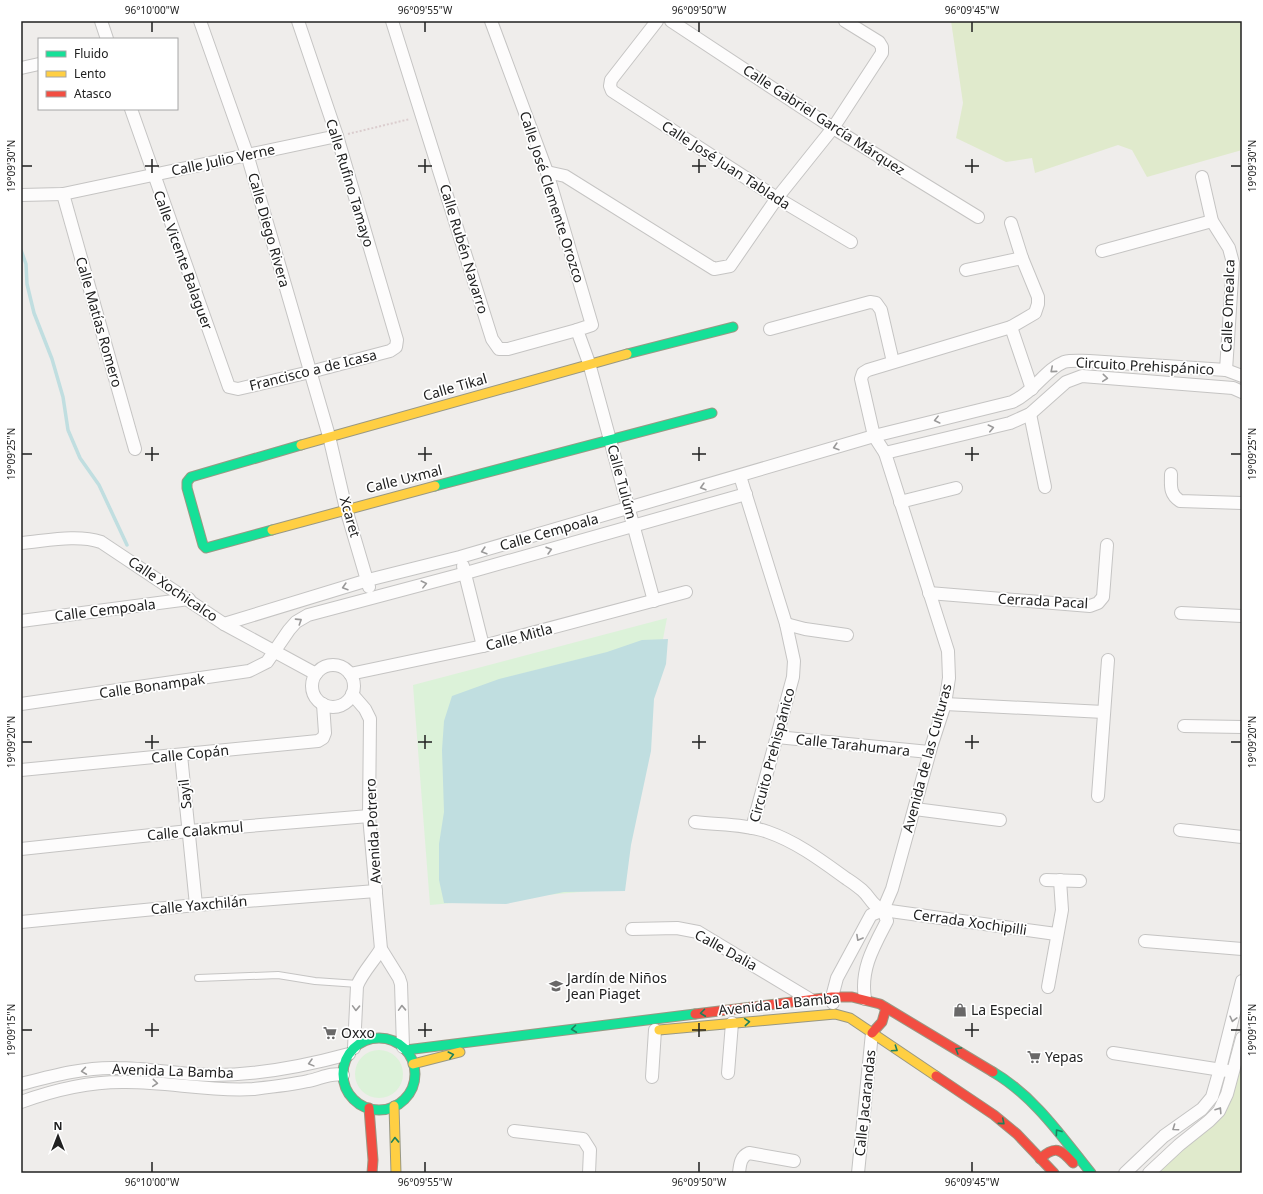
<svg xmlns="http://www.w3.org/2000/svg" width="1263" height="1194" viewBox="0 0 1263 1194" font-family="'Noto Sans',sans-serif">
<rect width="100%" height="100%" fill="#efedeb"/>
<g fill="#e0eacc">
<path d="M951,21H1242V150L1147,177L1132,150L1118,145L1035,173L1032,158L1006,162L956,138L963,103Z"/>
<path d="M1239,1060L1242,1061V1173H1151L1187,1141L1221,1118L1229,1105Z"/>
</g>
<g fill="#dcf2d9">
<path d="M667,618L615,889L430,905L413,685Z"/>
<circle cx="379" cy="1074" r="24"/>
</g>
<path fill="#c0dee0" d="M668,639L666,664L654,699L651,751L631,845L625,891L564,892L506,904L444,903L439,880V844L444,812L442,750L444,721L452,696L499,679L607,652L642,640Z"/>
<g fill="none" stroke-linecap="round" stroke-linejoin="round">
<path stroke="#c0dee0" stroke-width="3.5" d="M21,250L26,264L27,284L34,313L52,359L63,397L68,430L80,458L99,485L127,545"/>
<g stroke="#c5c4c3" stroke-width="8">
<path id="lane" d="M198,978L278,975L315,981L358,984"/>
</g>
<g stroke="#c5c4c3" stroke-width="14">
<g id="street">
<path d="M101,21L107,39"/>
<path d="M200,21L247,154L329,436L346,509L369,587"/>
<path d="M392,21L492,339L499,349H508L577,330"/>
<path d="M491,21L547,172L592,325L577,330L589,363L654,601"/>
<path d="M657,21L611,80L610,86L612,91L777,198L851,242"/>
<path d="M671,21L833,128L978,217"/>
<path d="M21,68L39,64"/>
<path d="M131,109L229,387L238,389L310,372L390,351L396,347L397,340L337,136L298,21"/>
<path d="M547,172L565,176L714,269L730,266L777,198L833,128L882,53V47L879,42L845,21"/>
<path d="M1202,177L1212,221L1229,248L1233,263L1226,370"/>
<path d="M63,194L135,449"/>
<path d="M21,195L63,194L337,136"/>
<path d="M1102,251L1212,221"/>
<path d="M966,270L1022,258"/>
<path d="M1011,327L1032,389"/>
<path d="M770,329L870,302L876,303L881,310L893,362"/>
<path d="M1030,414L1045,487"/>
<path d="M885,453L1010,423L1030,414L1066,382L1082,376L1233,388L1242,392"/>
<path d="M1171,474C1171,485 1169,494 1180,501L1242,503"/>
<path d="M740,476L786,624L794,661L793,677L752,828"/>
<path d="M900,502L956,488"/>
<path d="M21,543C46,541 77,534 101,542L224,624L316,674"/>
<path d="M463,566L483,646"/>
<path d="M929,593L1090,606L1098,603L1103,597L1107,545"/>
<path d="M1181,613L1242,616"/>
<path d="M21,621L189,599"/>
<path d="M224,624L368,580L460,557L874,436L1012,402C1033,393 1046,369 1064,362C1072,360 1080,361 1089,361L1226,370L1242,376"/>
<path d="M786,624L805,629L847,635"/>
<circle cx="333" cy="686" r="21"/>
<path d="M350,674L483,646L686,592"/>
<path d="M352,694L365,709L370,719L369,816L381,949L399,978L401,984L403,1047"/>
<path d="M21,704L249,671L267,662L289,630L296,622L308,615L466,573L746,494"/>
<path d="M945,704L1104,712"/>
<path d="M1184,726L1242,727"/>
<path d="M777,737L929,752"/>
<path d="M181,755L196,905"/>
<path d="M21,770L318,741L323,738L325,733L323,704"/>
<path d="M1098,796L1108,660"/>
<path d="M915,809L1000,820"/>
<path d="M695,822C718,825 746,824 768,832C797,842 822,861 847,879C852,882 857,886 862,890C871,898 871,905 883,910L1056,934"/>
<path d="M1180,830L1242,837"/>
<path d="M21,849L189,831L369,816"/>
<path d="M1046,880L1080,881"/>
<path d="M21,922L196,905L376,891"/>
<path d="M632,929L677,928L698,932L811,1000"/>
<path d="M1145,941L1242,949"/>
<path d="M1048,987L1062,910L1060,880"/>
<path d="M865,999C860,969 874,946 887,921L883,910L892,889L932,744L945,704L949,678L948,651L885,453L874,436L861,379L863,373L868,370L1011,327L1035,313L1038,304V297L1022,258L1011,223"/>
<path d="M833,1003L832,997L837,978L871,915L883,910"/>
<path d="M354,1048L357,986C362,973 373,962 381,949"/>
<path d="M1113,1053L1228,1071"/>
<path d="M728,1073L732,1023"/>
<path d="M652,1077L655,1030"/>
<path d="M21,1084C52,1076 85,1067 117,1068C149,1068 181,1075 214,1075C260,1075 305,1066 349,1054"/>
<path d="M21,1102C54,1090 87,1082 122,1082C166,1081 209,1092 253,1089C271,1087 290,1085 308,1081C320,1079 331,1072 343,1075"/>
<path d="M514,1131L583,1139L590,1150L589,1173"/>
<path d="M739,1173C740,1165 740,1157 749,1153L794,1161"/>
<path d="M858,1173L872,1033"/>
<path d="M1125,1173L1164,1136L1202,1109L1212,1097L1220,1069L1242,981"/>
<path d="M1149,1173L1179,1145L1209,1121L1219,1111L1227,1094L1242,1038"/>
</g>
</g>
<g stroke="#999883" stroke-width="11">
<g id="fast">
<path d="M627,354L733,327"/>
<path d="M435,486L712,413"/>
<path d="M272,530L206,548L203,545L187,488V482L191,477L301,445"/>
<circle cx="379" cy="1074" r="36"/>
<path d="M406,1050L695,1014"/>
<path d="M993,1072C1034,1096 1062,1137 1091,1173"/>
</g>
</g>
<g stroke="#999883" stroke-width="11">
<g id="slow">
<path d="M301,445L627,354"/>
<path d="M272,530L435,486"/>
<path d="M659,1030L835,1014L850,1018L936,1076"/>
<path d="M413,1064L460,1052"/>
<path d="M394,1106L396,1173"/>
</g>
</g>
<g stroke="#999883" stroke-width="11">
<g id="jam">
<path d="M695,1014L832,997H852L880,1004L993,1072"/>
<path d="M872,1033L882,1022L886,1008"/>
<path d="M936,1076L994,1115L1017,1134L1054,1173"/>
<path d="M369,1108L373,1160L372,1173"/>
<path d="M1040,1159C1055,1145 1061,1149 1073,1163"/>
</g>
</g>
<path stroke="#dbcdce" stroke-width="2" stroke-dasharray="2 2" stroke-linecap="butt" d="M348,134L410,119"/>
<use href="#lane" stroke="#fdfcfc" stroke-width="6"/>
<use href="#street" stroke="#fdfcfc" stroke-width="12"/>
<use href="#fast" stroke="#16e098" stroke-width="9"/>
<use href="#slow" stroke="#ffcf43" stroke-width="9"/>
<use href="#jam" stroke="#f24e42" stroke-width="9"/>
</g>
<defs><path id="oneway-chevron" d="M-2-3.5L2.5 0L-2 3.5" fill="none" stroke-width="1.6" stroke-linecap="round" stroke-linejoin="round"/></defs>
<g stroke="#9a9999">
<use href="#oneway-chevron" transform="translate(1053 370) rotate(139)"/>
<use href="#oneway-chevron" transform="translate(1105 378) rotate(5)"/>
<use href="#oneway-chevron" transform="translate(937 420) rotate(166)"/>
<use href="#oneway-chevron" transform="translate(991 428) rotate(-13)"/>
<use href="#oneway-chevron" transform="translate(836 447) rotate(163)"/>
<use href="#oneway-chevron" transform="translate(703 487) rotate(164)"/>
<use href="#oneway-chevron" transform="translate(549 550) rotate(-16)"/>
<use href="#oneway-chevron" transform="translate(484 551) rotate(164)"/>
<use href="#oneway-chevron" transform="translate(424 584) rotate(-14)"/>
<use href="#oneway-chevron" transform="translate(345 587) rotate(163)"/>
<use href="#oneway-chevron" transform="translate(299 621) rotate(-33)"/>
<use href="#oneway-chevron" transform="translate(859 938) rotate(119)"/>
<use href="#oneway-chevron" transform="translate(356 1008) rotate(92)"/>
<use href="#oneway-chevron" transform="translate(402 1008) rotate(-92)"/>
<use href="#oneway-chevron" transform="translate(1233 1019) rotate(104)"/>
<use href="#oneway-chevron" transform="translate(311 1063) rotate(165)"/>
<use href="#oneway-chevron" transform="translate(84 1071) rotate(172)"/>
<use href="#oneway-chevron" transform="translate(155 1083) rotate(5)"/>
<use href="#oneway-chevron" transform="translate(1219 1110) rotate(-57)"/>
<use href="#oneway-chevron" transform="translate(1175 1128) rotate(145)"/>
</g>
<g stroke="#1c805c">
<use href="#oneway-chevron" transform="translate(703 1013) rotate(173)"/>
<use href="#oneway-chevron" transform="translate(747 1022) rotate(-5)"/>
<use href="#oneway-chevron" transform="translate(574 1029) rotate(173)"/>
<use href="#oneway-chevron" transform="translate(895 1049) rotate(34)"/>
<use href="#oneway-chevron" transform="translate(958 1050) rotate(-149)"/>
<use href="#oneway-chevron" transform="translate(451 1055) rotate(-14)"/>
<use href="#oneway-chevron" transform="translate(1002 1122) rotate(40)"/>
<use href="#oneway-chevron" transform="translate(1058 1132) rotate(-126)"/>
<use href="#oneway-chevron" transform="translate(395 1140) rotate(-92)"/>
</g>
<path fill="none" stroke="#212121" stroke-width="1.5" d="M152,22V32M425,22V32M699,22V32M972,22V32M152,159V173M425,159V173M699,159V173M972,159V173M22,166H32M145,166H159M418,166H432M692,166H706M965,166H979M1231,166H1241M152,447V461M425,447V461M699,447V461M972,447V461M22,454H32M145,454H159M418,454H432M692,454H706M965,454H979M1231,454H1241M152,735V749M425,735V749M699,735V749M972,735V749M22,742H32M145,742H159M418,742H432M692,742H706M965,742H979M1231,742H1241M152,1023V1037M425,1023V1037M699,1023V1037M972,1023V1037M22,1030H32M145,1030H159M418,1030H432M692,1030H706M965,1030H979M1231,1030H1241M152,1162V1172M425,1162V1172M699,1162V1172M972,1162V1172"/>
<defs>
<g id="school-bare" transform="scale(1.08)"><path d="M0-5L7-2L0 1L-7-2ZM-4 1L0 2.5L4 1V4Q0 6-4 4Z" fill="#696868" stroke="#fff" stroke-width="2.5" paint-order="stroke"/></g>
<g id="shop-bare" transform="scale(1.08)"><path d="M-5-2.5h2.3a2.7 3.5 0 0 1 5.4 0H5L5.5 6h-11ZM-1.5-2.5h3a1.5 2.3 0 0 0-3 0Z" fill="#696868" stroke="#fff" stroke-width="2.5" paint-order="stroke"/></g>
<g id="supermarket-bare" transform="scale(1.08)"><path d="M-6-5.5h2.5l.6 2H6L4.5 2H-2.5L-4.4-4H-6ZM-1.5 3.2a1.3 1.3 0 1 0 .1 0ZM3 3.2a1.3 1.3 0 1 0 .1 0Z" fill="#696868" stroke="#fff" stroke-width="2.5" paint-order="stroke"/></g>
</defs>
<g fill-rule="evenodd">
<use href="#school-bare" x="556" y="986"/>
<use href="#shop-bare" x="960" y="1010"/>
<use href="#supermarket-bare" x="330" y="1033"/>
<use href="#supermarket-bare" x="1034" y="1057"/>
</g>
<g text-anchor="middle" stroke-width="3.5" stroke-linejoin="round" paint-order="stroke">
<g font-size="14" fill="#212121" stroke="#fff">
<text transform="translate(824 120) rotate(33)" y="5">Calle Gabriel García Márquez</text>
<text transform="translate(223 160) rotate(-12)" y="5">Calle Julio Verne</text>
<text transform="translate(726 165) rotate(33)" y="5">Calle José Juan Tablada</text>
<text transform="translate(350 183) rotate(73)" y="5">Calle Rufino Tamayo</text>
<text transform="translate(552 197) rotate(72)" y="5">Calle José Clemente Orozco</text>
<text transform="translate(269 230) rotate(74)" y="5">Calle Diego Rivera</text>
<text transform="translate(464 249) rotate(73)" y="5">Calle Rubén Navarro</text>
<text transform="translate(183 260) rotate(70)" y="5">Calle Vicente Balaguer</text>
<text transform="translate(1228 306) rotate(-88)" y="5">Calle Omealca</text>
<text transform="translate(99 322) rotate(74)" y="5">Calle Matías Romero</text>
<text transform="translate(1145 366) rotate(3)" y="5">Circuito Prehispánico</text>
<text transform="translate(313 370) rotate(-14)" y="5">Francisco a de Icasa</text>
<text transform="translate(455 387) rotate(-16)" y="5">Calle Tikal</text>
<text transform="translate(404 479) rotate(-14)" y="5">Calle Uxmal</text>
<text transform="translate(622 482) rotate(75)" y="5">Calle Tulúm</text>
<text transform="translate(350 517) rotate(74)" y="5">Xcaret</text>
<text transform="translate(549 532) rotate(-16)" y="5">Calle Cempoala</text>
<text transform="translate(173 589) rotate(34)" y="5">Calle Xochicalco</text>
<text transform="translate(1043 601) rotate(3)" y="5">Cerrada Pacal</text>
<text transform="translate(105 610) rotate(-7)" y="5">Calle Cempoala</text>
<text transform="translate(519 637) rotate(-15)" y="5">Calle Mitla</text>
<text transform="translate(152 686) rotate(-8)" y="5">Calle Bonampak</text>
<text transform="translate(853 745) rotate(6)" y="5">Calle Tarahumara</text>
<text transform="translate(190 754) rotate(-6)" y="5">Calle Copán</text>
<text transform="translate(772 755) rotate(-75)" y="5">Circuito Prehispánico</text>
<text transform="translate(927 758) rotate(-75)" y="5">Avenida de las Culturas</text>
<text transform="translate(185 794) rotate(-96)" y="5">Sayil</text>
<text transform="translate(195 831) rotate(-5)" y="5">Calle Calakmul</text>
<text transform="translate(373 831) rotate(-93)" y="5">Avenida Potrero</text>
<text transform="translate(199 905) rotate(-5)" y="5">Calle Yaxchilán</text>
<text transform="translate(970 922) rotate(8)" y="5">Cerrada Xochipilli</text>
<text transform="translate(726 950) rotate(29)" y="5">Calle Dalia</text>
<text transform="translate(779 1004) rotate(-6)" y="5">Avenida La Bamba</text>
<text transform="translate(173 1071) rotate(2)" y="5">Avenida La Bamba</text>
<text transform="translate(865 1103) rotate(-84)" y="5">Calle Jacarandas</text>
</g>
<g font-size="14" fill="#212121" stroke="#fff" text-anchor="start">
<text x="567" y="983">Jardín de Niños<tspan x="567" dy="16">Jean Piaget</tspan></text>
<text x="971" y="1015">La Especial</text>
<text x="341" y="1038">Oxxo</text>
<text x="1045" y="1062">Yepas</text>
</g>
</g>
<rect width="1263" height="1194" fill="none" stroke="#ffffff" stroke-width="44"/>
<rect x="38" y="38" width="140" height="72" fill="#ffffff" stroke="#a6a6a6"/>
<rect x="46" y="51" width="20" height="6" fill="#16e098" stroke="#a6a6a6"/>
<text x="74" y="58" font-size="12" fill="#212121">Fluido</text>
<rect x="46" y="71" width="20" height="6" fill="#ffcf43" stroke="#a6a6a6"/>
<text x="74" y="78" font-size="12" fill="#212121">Lento</text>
<rect x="46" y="91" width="20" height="6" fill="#f24e42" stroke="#a6a6a6"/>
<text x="74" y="98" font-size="12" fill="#212121">Atasco</text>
<g transform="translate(58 1136)" stroke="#ffffff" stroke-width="3" paint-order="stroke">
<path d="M0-3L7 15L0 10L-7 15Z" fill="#212121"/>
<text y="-6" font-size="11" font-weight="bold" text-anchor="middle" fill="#212121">N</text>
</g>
<rect x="22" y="22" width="1219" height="1150" fill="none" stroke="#212121" stroke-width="1.5"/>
<g font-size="10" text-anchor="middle" fill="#212121">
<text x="152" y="14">96°10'00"W</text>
<text x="425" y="14">96°09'55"W</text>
<text x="699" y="14">96°09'50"W</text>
<text x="972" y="14">96°09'45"W</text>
<text transform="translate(11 166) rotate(-90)" y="4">19°09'30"N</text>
<text transform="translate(1252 166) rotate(-90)" y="4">19°09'30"N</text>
<text transform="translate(11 454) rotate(-90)" y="4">19°09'25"N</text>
<text transform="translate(1252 454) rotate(-90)" y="4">19°09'25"N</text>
<text transform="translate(11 742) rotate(-90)" y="4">19°09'20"N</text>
<text transform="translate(1252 742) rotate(-90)" y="4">19°09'20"N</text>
<text transform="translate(11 1030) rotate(-90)" y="4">19°09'15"N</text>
<text transform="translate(1252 1030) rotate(-90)" y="4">19°09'15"N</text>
<text x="152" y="1186">96°10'00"W</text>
<text x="425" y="1186">96°09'55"W</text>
<text x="699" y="1186">96°09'50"W</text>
<text x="972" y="1186">96°09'45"W</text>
</g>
</svg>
